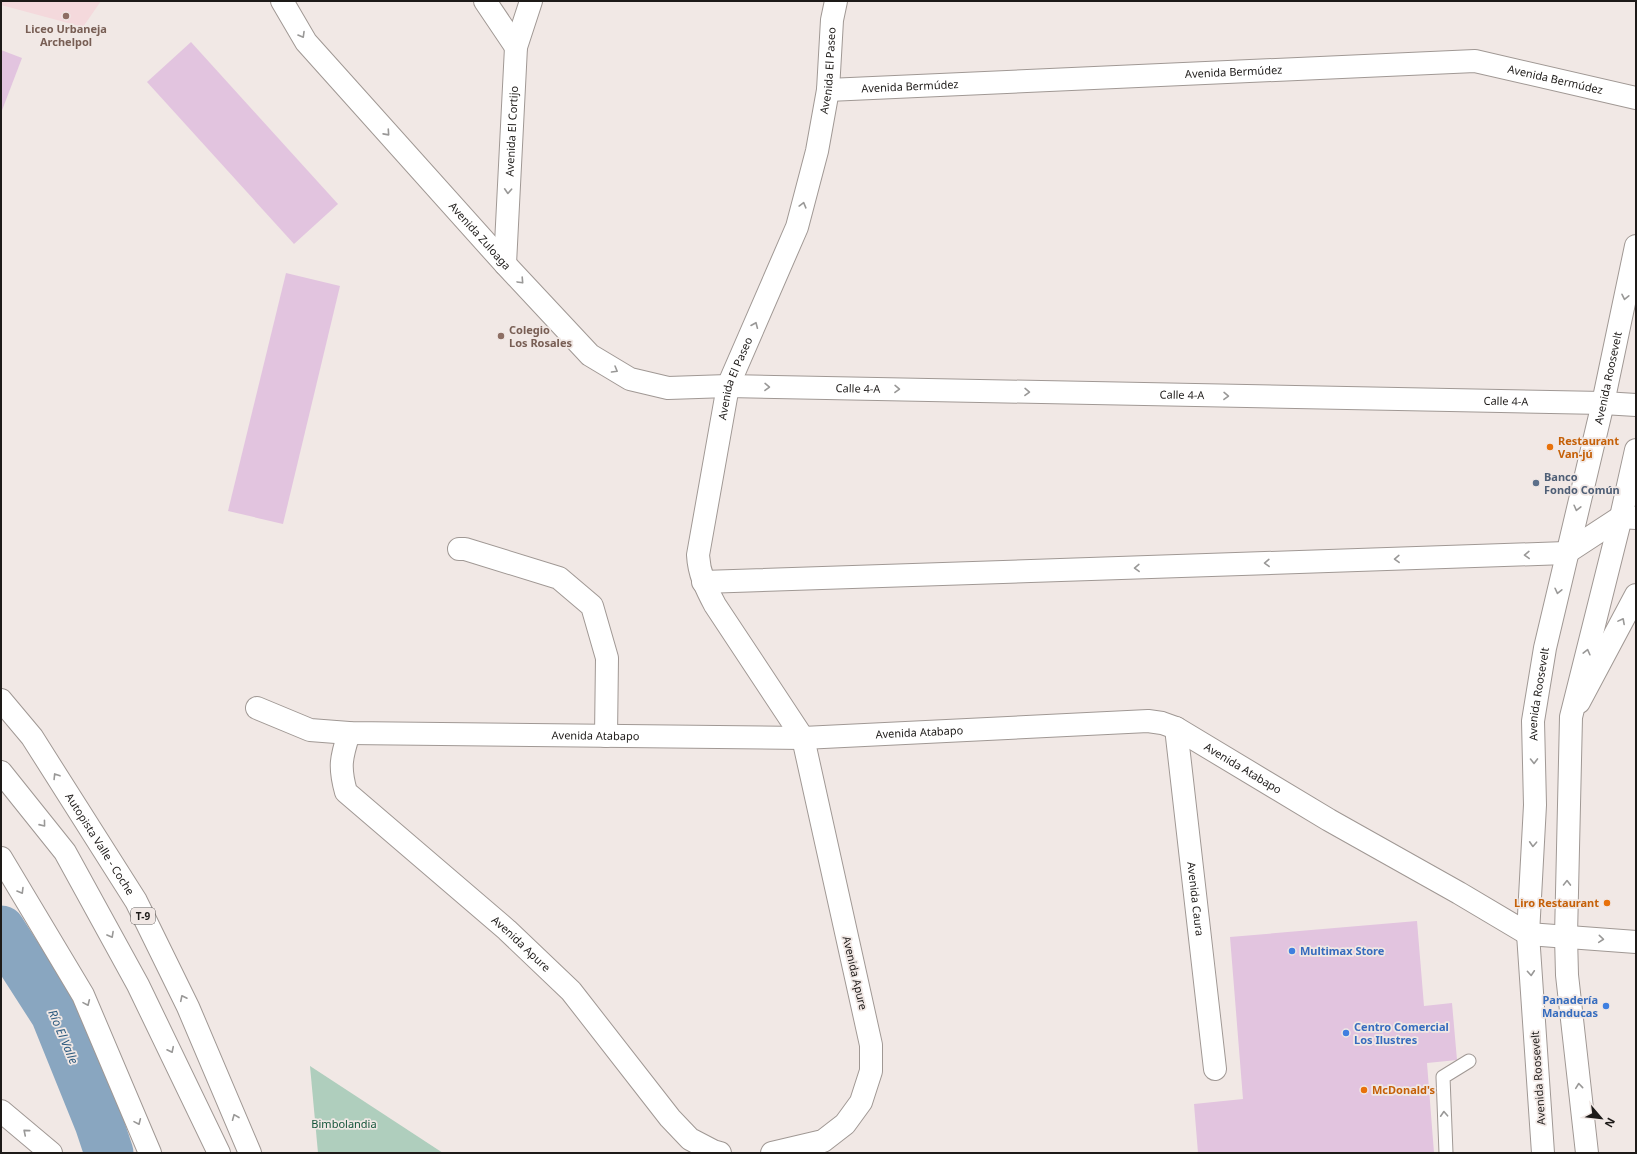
<svg xmlns="http://www.w3.org/2000/svg" width="1637" height="1154" viewBox="0 0 1637 1154" font-family="'Noto Sans',sans-serif">
<rect width="100%" height="100%" fill="#f1e8e5"/>
<path fill="#f4d9dc" d="M1,1H101L83,27L1,5Z"/>
<path fill="#afcebd" d="M310,1066L443,1153H318Z"/>
<g fill="none" stroke-linecap="round" stroke-linejoin="round">
<path stroke="#89a6c0" stroke-width="49" d="M1,930L55,1014L99,1123L109,1153"/>
</g>
<g fill="#e2c4df">
<path d="M191,42L338,204L294,244L147,82Z"/>
<path d="M1,50L22,58L1,113Z"/>
<path d="M286,273L340,286L283,524L228,511Z"/>
<path d="M1417,921L1424,1006L1452,1003L1457,1060L1427,1063L1434,1153H1198L1194,1104L1243,1099L1230,937Z"/>
</g>
<g fill="none" stroke-linecap="round" stroke-linejoin="round">
<g stroke="#a09894" stroke-width="15">
<path id="lane" d="M1446,1153L1443,1077L1469,1061"/>
</g>
<g stroke="#a09894" stroke-width="24">
<g id="street">
<path id="s1" d="M282,1L306,42L505,264L590,355L630,379L668,388L728,386L1603,403L1636,405"/>
<path d="M485,1L516,47"/>
<path id="s2" d="M828,90L1475,61L1636,98"/>
<path id="s3" d="M505,264L516,47L531,1"/>
<path d="M459,549H465L559,578L592,606L607,658L606,736"/>
<path d="M703,582L1566,553L1621,517L1636,518"/>
<path d="M1579,702L1636,595"/>
<path id="s4" d="M257,708L310,730L349,733L803,738L1148,721L1162,723L1176,728L1329,820L1459,893L1528,934L1636,942"/>
<path id="s5" d="M1176,728L1215,1069"/>
<path id="s6" d="M349,733C341,758 339,767 346,792L507,930L571,991L670,1118L690,1139L713,1151L720,1153"/>
<path id="s7" d="M772,1153L823,1141L845,1124L861,1102L871,1071V1045L803,738L715,605C706,588 699,574 698,555L728,386L797,227L817,151L828,90L832,20L836,1"/>
</g>
</g>
<g stroke="#a09894" stroke-width="24">
<g id="secondary">
<path d="M1,1111L51,1153"/>
<path id="s8" d="M1543,1153L1528,934L1535,805L1533,721L1545,648L1603,403L1636,246"/>
<path d="M1587,1153L1567,975L1566,936L1571,717L1621,517L1636,450"/>
</g>
</g>
<g stroke="#a09894" stroke-width="24">
<g id="highway">
<path id="s9" d="M1,700L32,737L136,901L188,1007L250,1153"/>
<path d="M1,772L65,852L138,985L219,1153"/>
<path d="M1,858L83,995L150,1153"/>
</g>
</g>
<use href="#lane" stroke="#fff" stroke-width="13"/>
<use href="#street" stroke="#fff" stroke-width="22"/>
<use href="#secondary" stroke="#fff" stroke-width="22"/>
<use href="#highway" stroke="#fff" stroke-width="22"/>
</g>
<defs><path id="oneway-chevron" d="M-2-3.5L2.5 0L-2 3.5" fill="none" stroke-width="1.6" stroke-linecap="round" stroke-linejoin="round"/></defs>
<g stroke="#999897">
<use href="#oneway-chevron" transform="translate(302 35) rotate(60)"/>
<use href="#oneway-chevron" transform="translate(387 133) rotate(48)"/>
<use href="#oneway-chevron" transform="translate(508 191) rotate(93)"/>
<use href="#oneway-chevron" transform="translate(803 205) rotate(-75)"/>
<use href="#oneway-chevron" transform="translate(521 281) rotate(47)"/>
<use href="#oneway-chevron" transform="translate(1625 297) rotate(102)"/>
<use href="#oneway-chevron" transform="translate(755 325) rotate(-67)"/>
<use href="#oneway-chevron" transform="translate(615 370) rotate(30)"/>
<use href="#oneway-chevron" transform="translate(767 387) rotate(1)"/>
<use href="#oneway-chevron" transform="translate(897 389) rotate(1)"/>
<use href="#oneway-chevron" transform="translate(1027 392) rotate(1)"/>
<use href="#oneway-chevron" transform="translate(1226 396) rotate(1)"/>
<use href="#oneway-chevron" transform="translate(1577 508) rotate(104)"/>
<use href="#oneway-chevron" transform="translate(1527 555) rotate(178)"/>
<use href="#oneway-chevron" transform="translate(1397 559) rotate(178)"/>
<use href="#oneway-chevron" transform="translate(1267 563) rotate(178)"/>
<use href="#oneway-chevron" transform="translate(1137 568) rotate(178)"/>
<use href="#oneway-chevron" transform="translate(1558 591) rotate(103)"/>
<use href="#oneway-chevron" transform="translate(1622 621) rotate(-62)"/>
<use href="#oneway-chevron" transform="translate(1587 652) rotate(-76)"/>
<use href="#oneway-chevron" transform="translate(1534 761) rotate(89)"/>
<use href="#oneway-chevron" transform="translate(56 776) rotate(-122)"/>
<use href="#oneway-chevron" transform="translate(43 824) rotate(51)"/>
<use href="#oneway-chevron" transform="translate(1533 844) rotate(93)"/>
<use href="#oneway-chevron" transform="translate(1567 883) rotate(-89)"/>
<use href="#oneway-chevron" transform="translate(21 891) rotate(59)"/>
<use href="#oneway-chevron" transform="translate(111 935) rotate(61)"/>
<use href="#oneway-chevron" transform="translate(1601 939) rotate(5)"/>
<use href="#oneway-chevron" transform="translate(1531 973) rotate(86)"/>
<use href="#oneway-chevron" transform="translate(183 998) rotate(-116)"/>
<use href="#oneway-chevron" transform="translate(87 1003) rotate(66)"/>
<use href="#oneway-chevron" transform="translate(171 1050) rotate(64)"/>
<use href="#oneway-chevron" transform="translate(1579 1086) rotate(-96)"/>
<use href="#oneway-chevron" transform="translate(1444 1114) rotate(-93)"/>
<use href="#oneway-chevron" transform="translate(235 1117) rotate(-112)"/>
<use href="#oneway-chevron" transform="translate(138 1122) rotate(66)"/>
<use href="#oneway-chevron" transform="translate(26 1132) rotate(-140)"/>
</g>
<g fill="#8d6e63" stroke="#f1e8e5" stroke-width="1.5">
<circle cx="66" cy="16" r="4"/>
<circle cx="501" cy="336" r="4"/>
</g>
<g fill="#e8710a" stroke="#f1e8e5" stroke-width="1.5">
<circle cx="1550" cy="447" r="4"/>
<circle cx="1607" cy="903" r="4"/>
<circle cx="1364" cy="1090" r="4"/>
</g>
<circle fill="#5c6f8a" stroke="#f1e8e5" stroke-width="1.5" cx="1536" cy="483" r="4"/>
<g fill="#3f7fe0" stroke="#f1e8e5" stroke-width="1.5">
<circle cx="1292" cy="951" r="4"/>
<circle cx="1606" cy="1006" r="4"/>
<circle cx="1346" cy="1033" r="4"/>
</g>
<g text-anchor="middle" stroke-width="3.5" stroke-linejoin="round" paint-order="stroke">
<rect fill="#f1e8e5" stroke="#5d5856" stroke-width="1" x="131" y="908" width="24" height="16" rx="3"/>
<g font-size="10" font-weight="bold" fill="#1d1a18">
<text x="143" y="920">T-9</text>
</g>
<g font-size="11" font-weight="bold" fill="#785e54" stroke="#f1e8e5">
<text x="66" y="33">Liceo Urbaneja<tspan x="66" dy="13">Archelpol</tspan></text>
<text x="509" y="334" text-anchor="start">Colegio<tspan x="509" dy="13">Los Rosales</tspan></text>
</g>
<g font-size="11" fill="#1d1a18" stroke="#f1e8e5">
<text dy="4" stroke="none"><textPath href="#s7" startOffset="1198">Avenida El Paseo</textPath></text>
<text dy="4" stroke="none"><textPath href="#s2" startOffset="406">Avenida Bermúdez</textPath></text>
<text dy="4" stroke="none"><textPath href="#s2" startOffset="730">Avenida Bermúdez</textPath></text>
<text dy="4" stroke="none"><textPath href="#s2" startOffset="82">Avenida Bermúdez</textPath></text>
<text dy="4" stroke="none"><textPath href="#s3" startOffset="133">Avenida El Cortijo</textPath></text>
<text dy="4" stroke="none"><textPath href="#s1" startOffset="308">Avenida Zuloaga</textPath></text>
<text dy="4" stroke="none"><textPath href="#s8" startOffset="784">Avenida Roosevelt</textPath></text>
<text dy="4" stroke="none"><textPath href="#s7" startOffset="874">Avenida El Paseo</textPath></text>
<text dy="4" stroke="none"><textPath href="#s1" startOffset="746">Calle 4-A</textPath></text>
<text dy="4" stroke="none"><textPath href="#s1" startOffset="1070">Calle 4-A</textPath></text>
<text dy="4" stroke="none"><textPath href="#s1" startOffset="1394">Calle 4-A</textPath></text>
<text dy="4" stroke="none"><textPath href="#s8" startOffset="460">Avenida Roosevelt</textPath></text>
<text dy="4" stroke="none"><textPath href="#s4" startOffset="667">Avenida Atabapo</textPath></text>
<text dy="4" stroke="none"><textPath href="#s4" startOffset="343">Avenida Atabapo</textPath></text>
<text dy="4" stroke="none"><textPath href="#s4" startOffset="1003">Avenida Atabapo</textPath></text>
<text dy="4" stroke="none"><textPath href="#s9" startOffset="175">Autopista Valle - Coche</textPath></text>
<text dy="4" stroke="none"><textPath href="#s5" startOffset="172">Avenida Caura</textPath></text>
<text dy="4" stroke="none"><textPath href="#s6" startOffset="292">Avenida Apure</textPath></text>
<text transform="translate(855 973) rotate(77)" y="4">Avenida Apure</text>
<text transform="translate(1538 1078) rotate(-94)" y="4">Avenida Roosevelt</text>
</g>
<g font-size="11" font-weight="bold" fill="#c56008" stroke="#f1e8e5" text-anchor="start">
<text x="1558" y="445">Restaurant<tspan x="1558" dy="13">Van-jú</tspan></text>
<text x="1599" y="907" text-anchor="end">Liro Restaurant</text>
<text x="1372" y="1094">McDonald's</text>
</g>
<g font-size="11" font-weight="bold" fill="#4e5e75" stroke="#f1e8e5" text-anchor="start">
<text x="1544" y="481">Banco<tspan x="1544" dy="13">Fondo Común</tspan></text>
</g>
<g font-size="11" font-weight="bold" fill="#366cbe" stroke="#f1e8e5" text-anchor="start">
<text x="1300" y="955">Multimax Store</text>
<text x="1598" y="1004" text-anchor="end">Panadería<tspan x="1598" dy="13">Manducas</tspan></text>
<text x="1354" y="1031">Centro Comercial<tspan x="1354" dy="13">Los Ilustres</tspan></text>
</g>
<g font-size="11" fill="#135439" stroke="#f1e8e5">
<text x="344" y="1128">Bimbolandia</text>
</g>
<g font-size="12" font-style="italic" fill="#2c5a7f" stroke="#f1e8e5">
<text transform="translate(63 1037) rotate(67)" y="4">Río El Valle</text>
</g>
</g>
<rect width="1637" height="1154" fill="none" stroke="#1d1a18" stroke-width="4"/>
<g transform="translate(1601 1118) rotate(118)" stroke="#f1e8e5" stroke-width="3" paint-order="stroke">
<path d="M0-3L7 15L0 10L-7 15Z" fill="#1d1a18"/>
<text y="-6" font-size="11" font-weight="bold" text-anchor="middle" fill="#1d1a18">N</text>
</g>
</svg>
